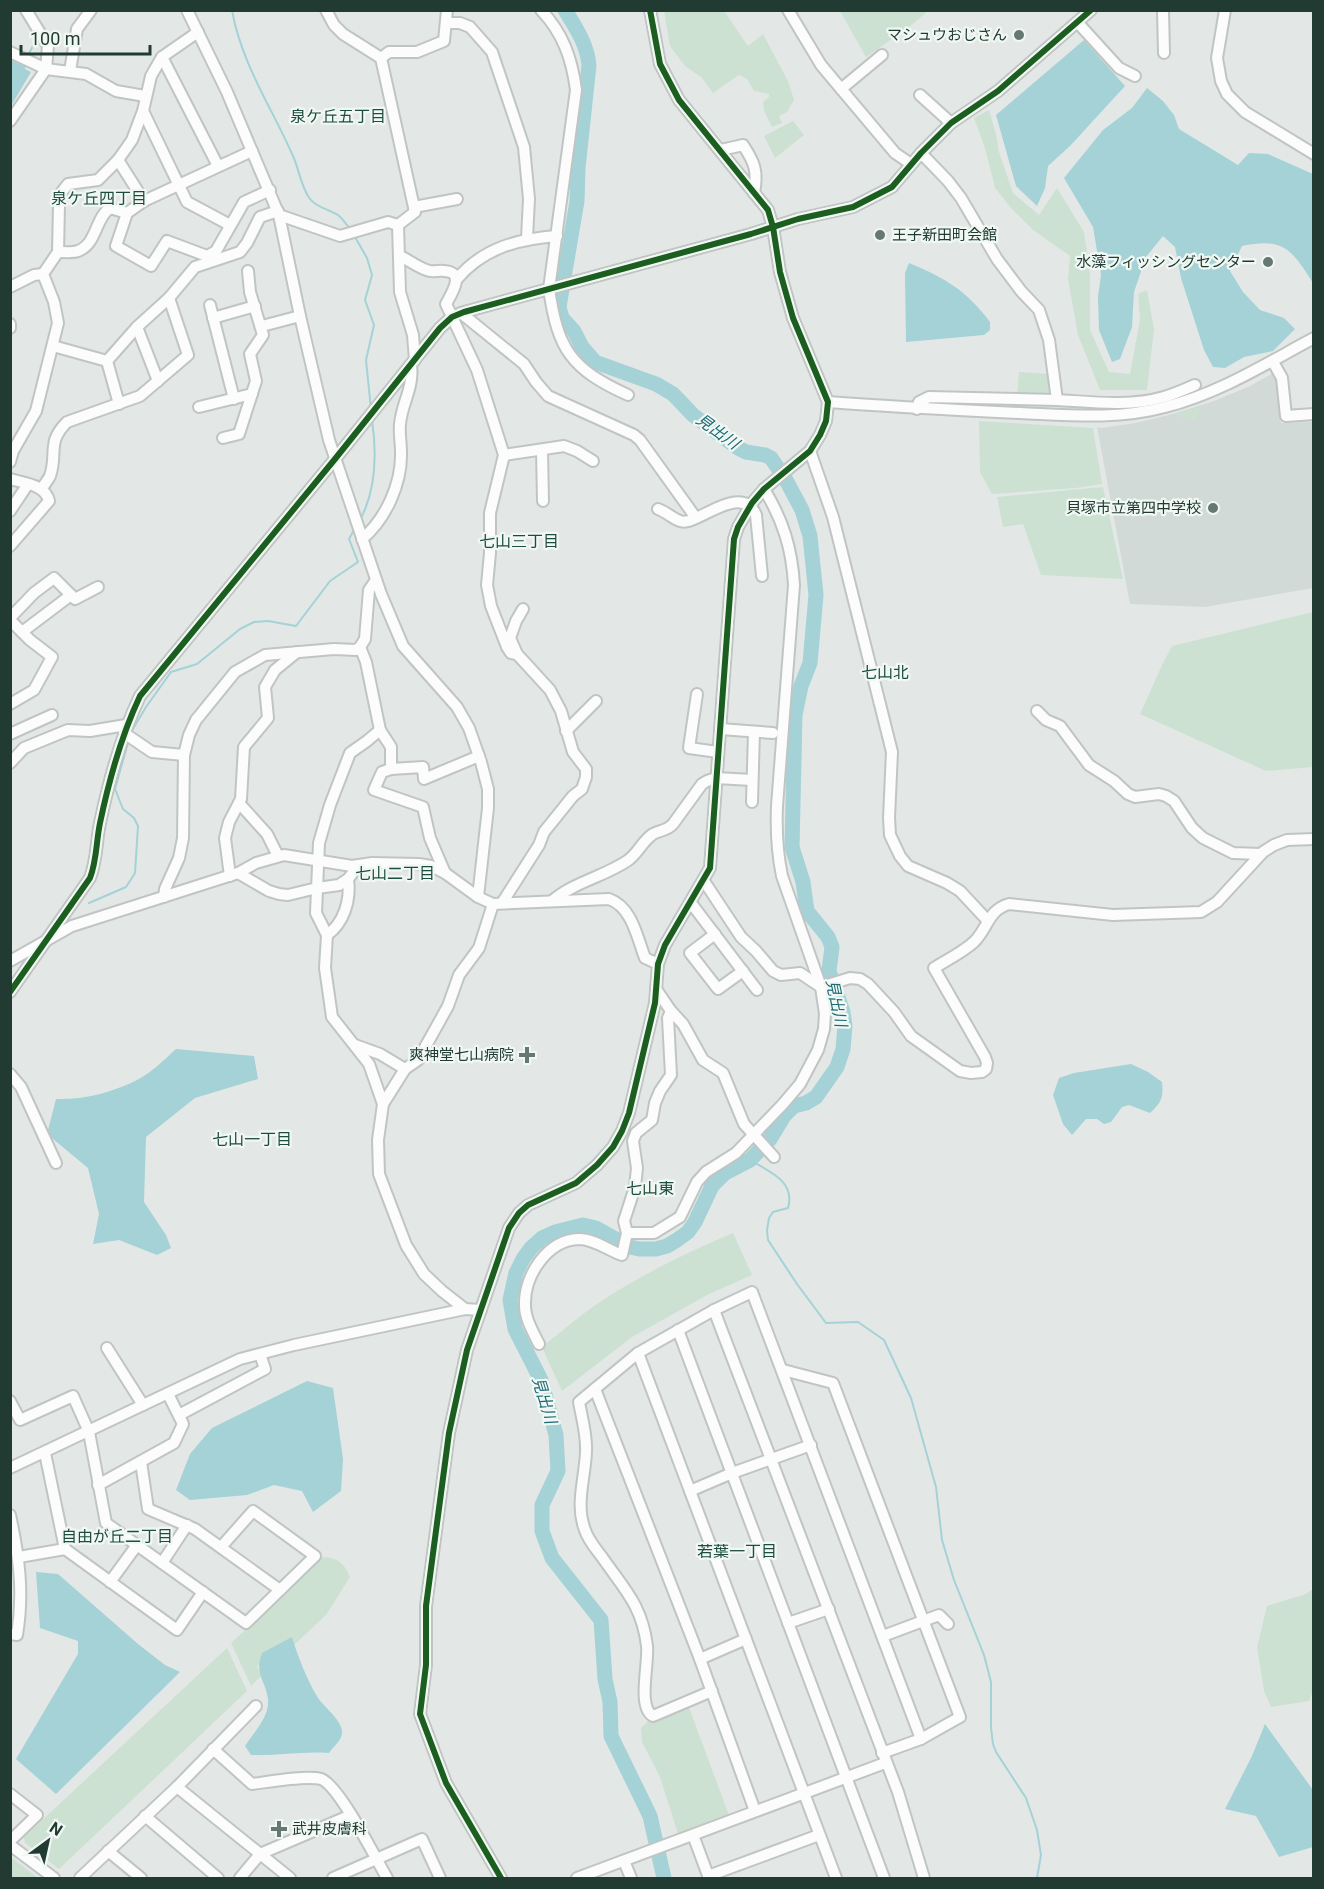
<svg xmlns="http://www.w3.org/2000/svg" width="1324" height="1889" viewBox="0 0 1324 1889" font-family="Roboto,'Noto Sans JP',sans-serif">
<rect width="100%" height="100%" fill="#e3e8e6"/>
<path fill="#d1dad6" d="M1275,372L1278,380L1281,423L1313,422V588L1205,607L1130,604L1097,427L1101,428L1135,423L1173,414L1214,401L1248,387Z"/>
<g fill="#cce1d2">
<path d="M664,11H724L748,46L763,34L788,81L794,100L787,112L779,116L782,123L772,127L764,111L763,102L769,97V94L754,91L747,79L739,75L713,93L702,78L685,66L670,46Z"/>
<path d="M840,11H928L909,27L866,57Z"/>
<path d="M989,110L996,134L999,152L1013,193L1039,215L1057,188L1084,232L1090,274V330L1109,372L1130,374L1140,320L1138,294L1147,290L1154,329L1147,390H1100L1078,335L1068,279L1070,256L1033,230L1011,208L995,188L985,148L974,118Z"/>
<path d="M793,121L804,135L775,158L764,136Z"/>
<path d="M1019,372L1049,374L1051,397L1017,396Z"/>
<path d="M1201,407L1197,417L1193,420L1177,416L1176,414Z"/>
<path d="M979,421L1093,428L1102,484L1076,488L992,494L980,472Z"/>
<path d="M1103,487L1123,579L1041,575L1023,524L1003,527L997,497Z"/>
<path d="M1313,612V767L1266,771L1140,714L1163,663L1172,646Z"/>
<path d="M733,1233L752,1275L709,1294L632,1337L562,1391L542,1347C561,1332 578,1317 597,1304C640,1275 686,1253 733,1233Z"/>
<path d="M323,1557C338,1558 344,1563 350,1577L326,1615L294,1645L292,1637L257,1666L261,1676L251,1686L231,1643Z"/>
<path d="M1313,1589V1691L1309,1701L1271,1707L1264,1691L1257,1647L1267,1606L1306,1594Z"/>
<path d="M227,1648L247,1691L59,1869L25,1843L24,1837Z"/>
<path d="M687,1702L731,1821L680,1840L660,1777L642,1742L641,1728L653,1716Z"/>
<path d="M10,1857H11L38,1878H11Z"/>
</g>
<g fill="#a4d2d6">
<path d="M1084,40L1125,86L1070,146L1048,166L1045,188L1037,206L1016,186L996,115Z"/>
<path d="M11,58L19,64L21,63L26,64L25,69L31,72L11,106Z"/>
<path d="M1147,88L1163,101L1174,115L1179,129L1238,165L1249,153L1268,154L1313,174V283C1292,250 1284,237 1242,246L1230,271L1243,292L1260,310L1284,318L1295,329L1273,351L1244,357L1225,368L1213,367L1204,350L1181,278L1175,247L1163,236L1146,257L1134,292L1132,327L1120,359L1112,362L1099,330L1098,297L1101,275L1093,227L1064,178L1103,130L1132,108Z"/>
<path d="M909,263C945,278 966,290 990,322V330L984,335L906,342L905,273Z"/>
<path d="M176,1049L254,1056L258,1079L195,1098L146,1137L144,1202L166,1235L171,1248L157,1255L119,1240L93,1244L99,1214L88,1168L47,1134L56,1099C84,1100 114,1092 139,1079C152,1072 165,1059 176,1049Z"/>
<path d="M1131,1064L1148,1072L1162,1082C1164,1097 1161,1103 1150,1113L1129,1105L1122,1107L1111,1122L1104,1124L1097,1119H1086L1072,1135L1063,1124L1053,1095L1059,1078L1074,1073Z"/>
<path d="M307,1381L333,1388L343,1459L341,1491L313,1512L302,1491L274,1485L247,1495L190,1500L176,1490L190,1454L212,1428Z"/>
<path d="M36,1572L58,1574L138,1644L165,1665L180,1672L56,1794L16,1759L78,1654V1641L40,1628Z"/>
<path d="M292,1637C298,1657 307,1680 318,1698C325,1708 343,1721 342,1733C342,1740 333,1747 329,1753C303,1751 277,1756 251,1755L245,1746C254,1732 270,1716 268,1699C265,1678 254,1676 262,1653Z"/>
<path d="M1265,1724L1313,1790V1847L1279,1857L1256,1816L1225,1809L1252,1756Z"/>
</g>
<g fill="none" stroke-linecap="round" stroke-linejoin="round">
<g stroke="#a4d2d6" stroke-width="2">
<path d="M232,10C241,63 272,108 293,156C299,169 301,187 310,199C317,208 329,209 338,215C343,219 346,224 350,229"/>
<path d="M28,55L37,39"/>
<path d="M355,237L367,258L372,275L365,300L374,325L366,360L371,409"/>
<path d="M360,520C376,490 377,454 372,420"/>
<path d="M130,734L146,707L171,672L197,664L240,629L254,622L268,621L296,626L330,581L358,562L349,539L354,530"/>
<path d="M89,903L126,887L135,873L138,826L134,818L123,809L115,789L129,739"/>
<path d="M750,1160C768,1171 796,1181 788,1208L773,1212L769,1218L767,1230L768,1240L797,1284L826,1323L858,1322L884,1340L911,1398L936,1487L942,1540L954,1580L984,1655L991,1682V1728L993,1744L996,1752L1026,1798L1037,1830L1041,1855L1037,1878"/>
</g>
<path stroke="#a4d2d6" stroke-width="15" d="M565,10C576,28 587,44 589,65L578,168L577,201L559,307L562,318L574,331L582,347L595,362L656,384L673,394L693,415L738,448L746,452L765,455L771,458L786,480L802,510L810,536L816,595L810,663L801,686L795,715L792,847L803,882L807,911L828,937L832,947L829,971L843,1012L845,1026L843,1049L837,1067L816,1097L806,1103L794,1106L784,1116L770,1139L750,1160L725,1173L712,1186L695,1222L688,1232L677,1240L667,1246L656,1249H639L630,1247L596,1228L583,1225L555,1232L542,1238L531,1248L523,1259L516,1273L510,1300L515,1329L541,1380L556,1435L558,1471L542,1505V1531L552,1558L601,1620L605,1679L610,1702L611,1736L650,1816L664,1878"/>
<g stroke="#c0c5c3" stroke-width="14">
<g id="minor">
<path d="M187,10L227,92L279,215L300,316L329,440L381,594L403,646L457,707L469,728L481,762L488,789V808L478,897"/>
<path d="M541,10C563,33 572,59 576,90L549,289C558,350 571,369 628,395"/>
<path d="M788,10L821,65L895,153L911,164"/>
<path d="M1163,10L1164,53"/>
<path d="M1225,10L1217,58L1221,81L1227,94L1245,112L1314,154"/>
<path d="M447,23H460L470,27L492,52L524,147L529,199L527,238"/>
<path d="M1078,23L1119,68L1135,76"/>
<path d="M10,52L46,69L86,74L116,91L145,96"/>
<path d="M162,57L218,166"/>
<path d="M381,58L389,52H417L444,41L447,10"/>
<path d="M70,71L77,29L91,10"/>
<path d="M841,89L882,55"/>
<path d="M920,95L951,123"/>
<path d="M143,111L187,202L230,225"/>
<path d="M10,121L46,69L48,46L26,10"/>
<path d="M721,150L743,145C755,163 758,172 754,193"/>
<path d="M252,151L144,201L127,213L116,246L151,266L167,241L207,256L216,251L244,202L270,190"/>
<path d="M921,153L948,181L961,198L997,259L1021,291L1039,310L1049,340L1057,400C1092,402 1130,407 1164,397C1175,394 1185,389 1195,385"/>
<path d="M118,160L144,201"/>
<path d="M414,207L457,199"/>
<path d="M279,215L340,236L388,222L398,225L415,212L381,58L343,34L334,25L326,10"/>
<path d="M398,225L400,292L413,335L415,360"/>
<path d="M58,252C64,252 72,253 78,251C97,244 95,218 110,208L127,213"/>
<path d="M400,256C409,260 420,269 430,271C434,272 440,270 444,271C466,272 452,293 446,304L477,370L504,455L490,513V553L487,585L491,606L507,647L511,653L517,654"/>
<path d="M457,279C483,248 518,239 557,236"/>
<path d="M10,287L34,275L43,274"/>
<path d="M210,305L234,399"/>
<path d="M461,313L524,364L536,382L548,396L634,435L640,440L696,518C713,511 745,488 756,515L762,576"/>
<path d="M213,318L255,306"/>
<path d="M10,324V328"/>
<path d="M262,326L300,316"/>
<path d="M137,327L158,381"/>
<path d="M53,346L107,361L119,404"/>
<path d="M107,361L137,327L169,298L195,267L240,252L247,243L260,217L278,211"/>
<path d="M1273,362L1282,378L1286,416L1314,414"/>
<path d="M828,402C892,407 956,410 1020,413C1068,415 1117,420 1165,407C1220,393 1265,364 1314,338"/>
<path d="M199,407L252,394"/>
<path d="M917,409L919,402L929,397L1057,400"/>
<path d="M223,438L239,434L256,381L250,354L263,335L250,292L248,271"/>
<path d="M542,450L543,501"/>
<path d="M810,451L833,517L892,752L889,818L890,835L900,856L908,866L947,883L960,891L988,921"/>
<path d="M504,455L564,446L577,451L593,461"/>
<path d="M10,462L13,451L36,411L58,323L54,302L43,274L58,252L59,205L61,193L68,184L98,180L118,160L132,140L143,111L151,76L162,57L198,32"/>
<path d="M10,479C24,483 46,485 49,501L10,546"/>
<path d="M42,488C44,485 48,480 50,476C58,453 46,443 67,422L140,396L188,355L169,298"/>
<path d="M658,509C674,515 678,528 696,518"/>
<path d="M10,511L28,484"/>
<path d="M362,539C386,519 402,483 401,452C401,443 399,433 400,424C402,402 414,388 411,365"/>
<path d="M10,618L34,593L54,578L75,599L98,587"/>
<path d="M10,620L30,640L52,657L34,690L10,704"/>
<path d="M22,632L71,595"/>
<path d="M360,647L366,662L380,730L391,747V769L423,767L424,779L479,756"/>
<path d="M697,694L689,748L718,752"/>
<path d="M1037,711L1046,720L1060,726L1089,765L1114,781L1128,794L1135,797L1159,794L1166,796L1174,801L1192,828L1203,838L1233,853L1261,854"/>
<path d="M720,729L773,733"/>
<path d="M380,730L367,741L350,753L330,805L319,843L316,913L327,935L325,968L332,1017L369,1064L383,1104"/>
<path d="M566,731L596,701"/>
<path d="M124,733L152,752L184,755"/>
<path d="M10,734L52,715"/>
<path d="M10,763L24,748L68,730L90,731L126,725"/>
<path d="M391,769L382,772L374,790L423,807L430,838L445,873"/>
<path d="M752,802L754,732"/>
<path d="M239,803L267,834L278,856"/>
<path d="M238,873L269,891L279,894L288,895L317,888L339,885L348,879L359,865"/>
<path d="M230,876L225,838L229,822L241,799L244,747L268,718L265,687L275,670L297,652"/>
<path d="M704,881L741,937L756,951L773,971L781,975L800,973L821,987L850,978L860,979L868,984L894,1012L911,1036L960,1071L971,1073L982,1072L986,1069L987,1063L985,1057L934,968C947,960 963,952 974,942C988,928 988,910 1009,904L1113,915L1201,912L1217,902L1263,852L1274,845L1287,840L1314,839"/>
<path d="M164,897L165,889L179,858L183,838L184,755L189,735L196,720L235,672L265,655L334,649L356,650L360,647L365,639L369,590L376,580"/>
<path d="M552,901C574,882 603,877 627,861C638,854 642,841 653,834C660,830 667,831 673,824L702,784L707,781L716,778L752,780"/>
<path d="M502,903L539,845L544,832L573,796L582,789L586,777V769L573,752L561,711L550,690L517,654L510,638L516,621L523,609"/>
<path d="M691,903L757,990"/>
<path d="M715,934L690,953L718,989L743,971"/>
<path d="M327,935C344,923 351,900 348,879"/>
<path d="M10,961L72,926L238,873L256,863L284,855L352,866L372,863L419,864L431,866L445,873L478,897L493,904L609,899C632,907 637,937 645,958L658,964"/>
<path d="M656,989L671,1011L683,1024L703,1060L723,1073L744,1124L774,1157"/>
<path d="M10,992L90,878C97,860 96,842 100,823C109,780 121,736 140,696L335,459L440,328L452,317L464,312L751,234L798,219L853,207L892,187L921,153L951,123L998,91L1091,10"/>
<path d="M355,1045L380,1054L405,1069"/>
<path d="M10,1074L21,1087L56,1163"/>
<path d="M627,1233H654L680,1217L697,1182L706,1172L736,1153L783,1104L800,1084L818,1050L824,1029L825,1014L821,987L782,876C777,852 776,830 777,806L794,585C792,549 783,520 764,489"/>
<path d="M465,1309L442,1291L424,1274L406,1245L379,1174L378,1140L383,1104L405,1069L418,1060L448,1006L459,975L479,948L493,904"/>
<path d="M714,1310L898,1792L924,1878"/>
<path d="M678,1330L884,1878"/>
<path d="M539,1344C533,1332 525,1319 525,1305C524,1276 547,1240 579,1239C594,1239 608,1250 622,1255L627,1233L624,1221L635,1187L637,1168L633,1141L636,1133L652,1120L655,1103L660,1091L671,1075L668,1018L671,1011"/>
<path d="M107,1348L143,1405"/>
<path d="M638,1353L836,1878"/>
<path d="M783,1370L833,1383L960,1717L921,1739L882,1753"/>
<path d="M595,1389L700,1659L755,1811"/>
<path d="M10,1401L20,1420L73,1396L89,1432L106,1523L246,1623L315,1556L253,1511L221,1547"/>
<path d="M179,1415L265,1369L260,1354"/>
<path d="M45,1453L65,1549L177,1630L203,1592"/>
<path d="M141,1462L148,1509L195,1529L280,1590"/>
<path d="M10,1468L240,1359L294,1345L465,1309L481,1310"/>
<path d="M98,1485L174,1443L183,1424L168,1394"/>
<path d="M690,1491L732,1473L811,1445"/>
<path d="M10,1515C19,1556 24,1593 17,1635L10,1634"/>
<path d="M19,1557L65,1549"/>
<path d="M162,1563L187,1525"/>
<path d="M110,1582L137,1545"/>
<path d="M788,1623L829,1609"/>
<path d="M883,1636L939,1615L948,1624"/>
<path d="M700,1659L746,1639"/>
<path d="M712,1691L653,1716C637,1707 649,1664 647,1646C642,1605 624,1589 602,1557C596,1549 588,1540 585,1530C575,1505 585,1478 586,1452C587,1435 582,1419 579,1402L638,1353L714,1310L752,1292L921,1739"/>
<path d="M213,1749L252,1784C268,1782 306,1775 321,1779C339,1785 376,1859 387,1878"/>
<path d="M177,1787L290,1878"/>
<path d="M10,1794L37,1815L10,1841"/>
<path d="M145,1816L218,1878"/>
<path d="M693,1835L709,1878"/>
<path d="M10,1845L54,1878"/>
<path d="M108,1851L141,1878"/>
<path d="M624,1861L631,1878"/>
<path d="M708,1876L819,1835"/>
<path d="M80,1878L177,1787L256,1706"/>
<path d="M240,1878L260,1854L351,1815"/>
<path d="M333,1878L422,1839L440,1878"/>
<path d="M501,1878L446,1783L420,1714L426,1665V1606L449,1433L467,1350L509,1228L519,1213L528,1205L576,1183L597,1165L613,1147L622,1131L629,1113L655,1003L658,964L665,945L710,868L734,539L738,527L752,503L764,489L810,451L820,435L826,421L828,402L793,318L780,272L773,227L768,210L679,100L660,64L650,10"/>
<path d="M577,1878L885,1763"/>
</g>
</g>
<use href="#minor" stroke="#fbfcfb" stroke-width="10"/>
<g stroke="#f1f8f4" stroke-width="10">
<g id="cycleway">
<path d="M10,992L90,878C97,860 96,842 100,823C109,780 121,736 140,696L335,459L440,328L452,317L464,312L751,234L798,219L853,207L892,187L921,153L951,123L998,91L1091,10"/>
<path d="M501,1878L446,1783L420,1714L426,1665V1606L449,1433L467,1350L509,1228L519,1213L528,1205L576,1183L597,1165L613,1147L622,1131L629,1113L655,1003L658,964L665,945L710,868L734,539L738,527L752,503L764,489L810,451L820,435L826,421L828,402L793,318L780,272L773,227L768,210L679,100L660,64L650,10"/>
</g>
</g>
<use href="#cycleway" stroke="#1b5e20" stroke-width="6"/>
</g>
<g fill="#657872" stroke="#f1f8f4" stroke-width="2">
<circle cx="1019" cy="35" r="6"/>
<circle cx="880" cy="235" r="6"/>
<circle cx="1268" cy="262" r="6"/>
<circle cx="1213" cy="508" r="6"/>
<path d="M524 1046h6v6h6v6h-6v6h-6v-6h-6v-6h6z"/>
<path d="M276 1820h6v6h6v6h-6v6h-6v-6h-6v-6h6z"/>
</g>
<g text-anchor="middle" stroke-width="4.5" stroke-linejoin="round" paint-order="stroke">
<g font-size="15" fill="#213b33" stroke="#f1f8f4" text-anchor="end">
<text x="1007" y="40">マシュウおじさん</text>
<text x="892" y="240" text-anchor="start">王子新田町会館</text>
<text x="1256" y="267">水藻フィッシングセンター</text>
<text x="1201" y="513">貝塚市立第四中学校</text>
<text x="514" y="1060">爽神堂七山病院</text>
<text x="292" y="1834" text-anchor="start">武井皮膚科</text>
</g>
<g font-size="16" fill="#1e4d3f" stroke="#f1f8f4">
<text x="338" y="122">泉ケ丘五丁目</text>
<text x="99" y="204">泉ケ丘四丁目</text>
<text x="519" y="547">七山三丁目</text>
<text x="885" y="678">七山北</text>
<text x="395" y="879">七山二丁目</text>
<text x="252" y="1145">七山一丁目</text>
<text x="650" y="1194">七山東</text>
<text x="117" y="1542">自由が丘二丁目</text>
<text x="737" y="1557">若葉一丁目</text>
</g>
<g font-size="16" font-style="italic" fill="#1d6b75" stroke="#f1f8f4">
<text transform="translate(718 431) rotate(36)" y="6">見出川</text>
<text transform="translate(837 1003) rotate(78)" y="6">見出川</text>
<text transform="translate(545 1400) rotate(73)" y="6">見出川</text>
</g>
</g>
<rect width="1324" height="1889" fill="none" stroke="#213b33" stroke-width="24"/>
<g transform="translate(48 1841) rotate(33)" stroke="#f1f8f4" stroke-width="4.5" paint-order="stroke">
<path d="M0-4.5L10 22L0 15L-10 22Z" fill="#213b33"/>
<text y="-9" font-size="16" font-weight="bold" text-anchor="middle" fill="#213b33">N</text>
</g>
<path d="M21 45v9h129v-9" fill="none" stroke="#213b33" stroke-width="3"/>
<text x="30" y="45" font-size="18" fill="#213b33" stroke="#f1f8f4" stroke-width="4.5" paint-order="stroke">100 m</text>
</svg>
